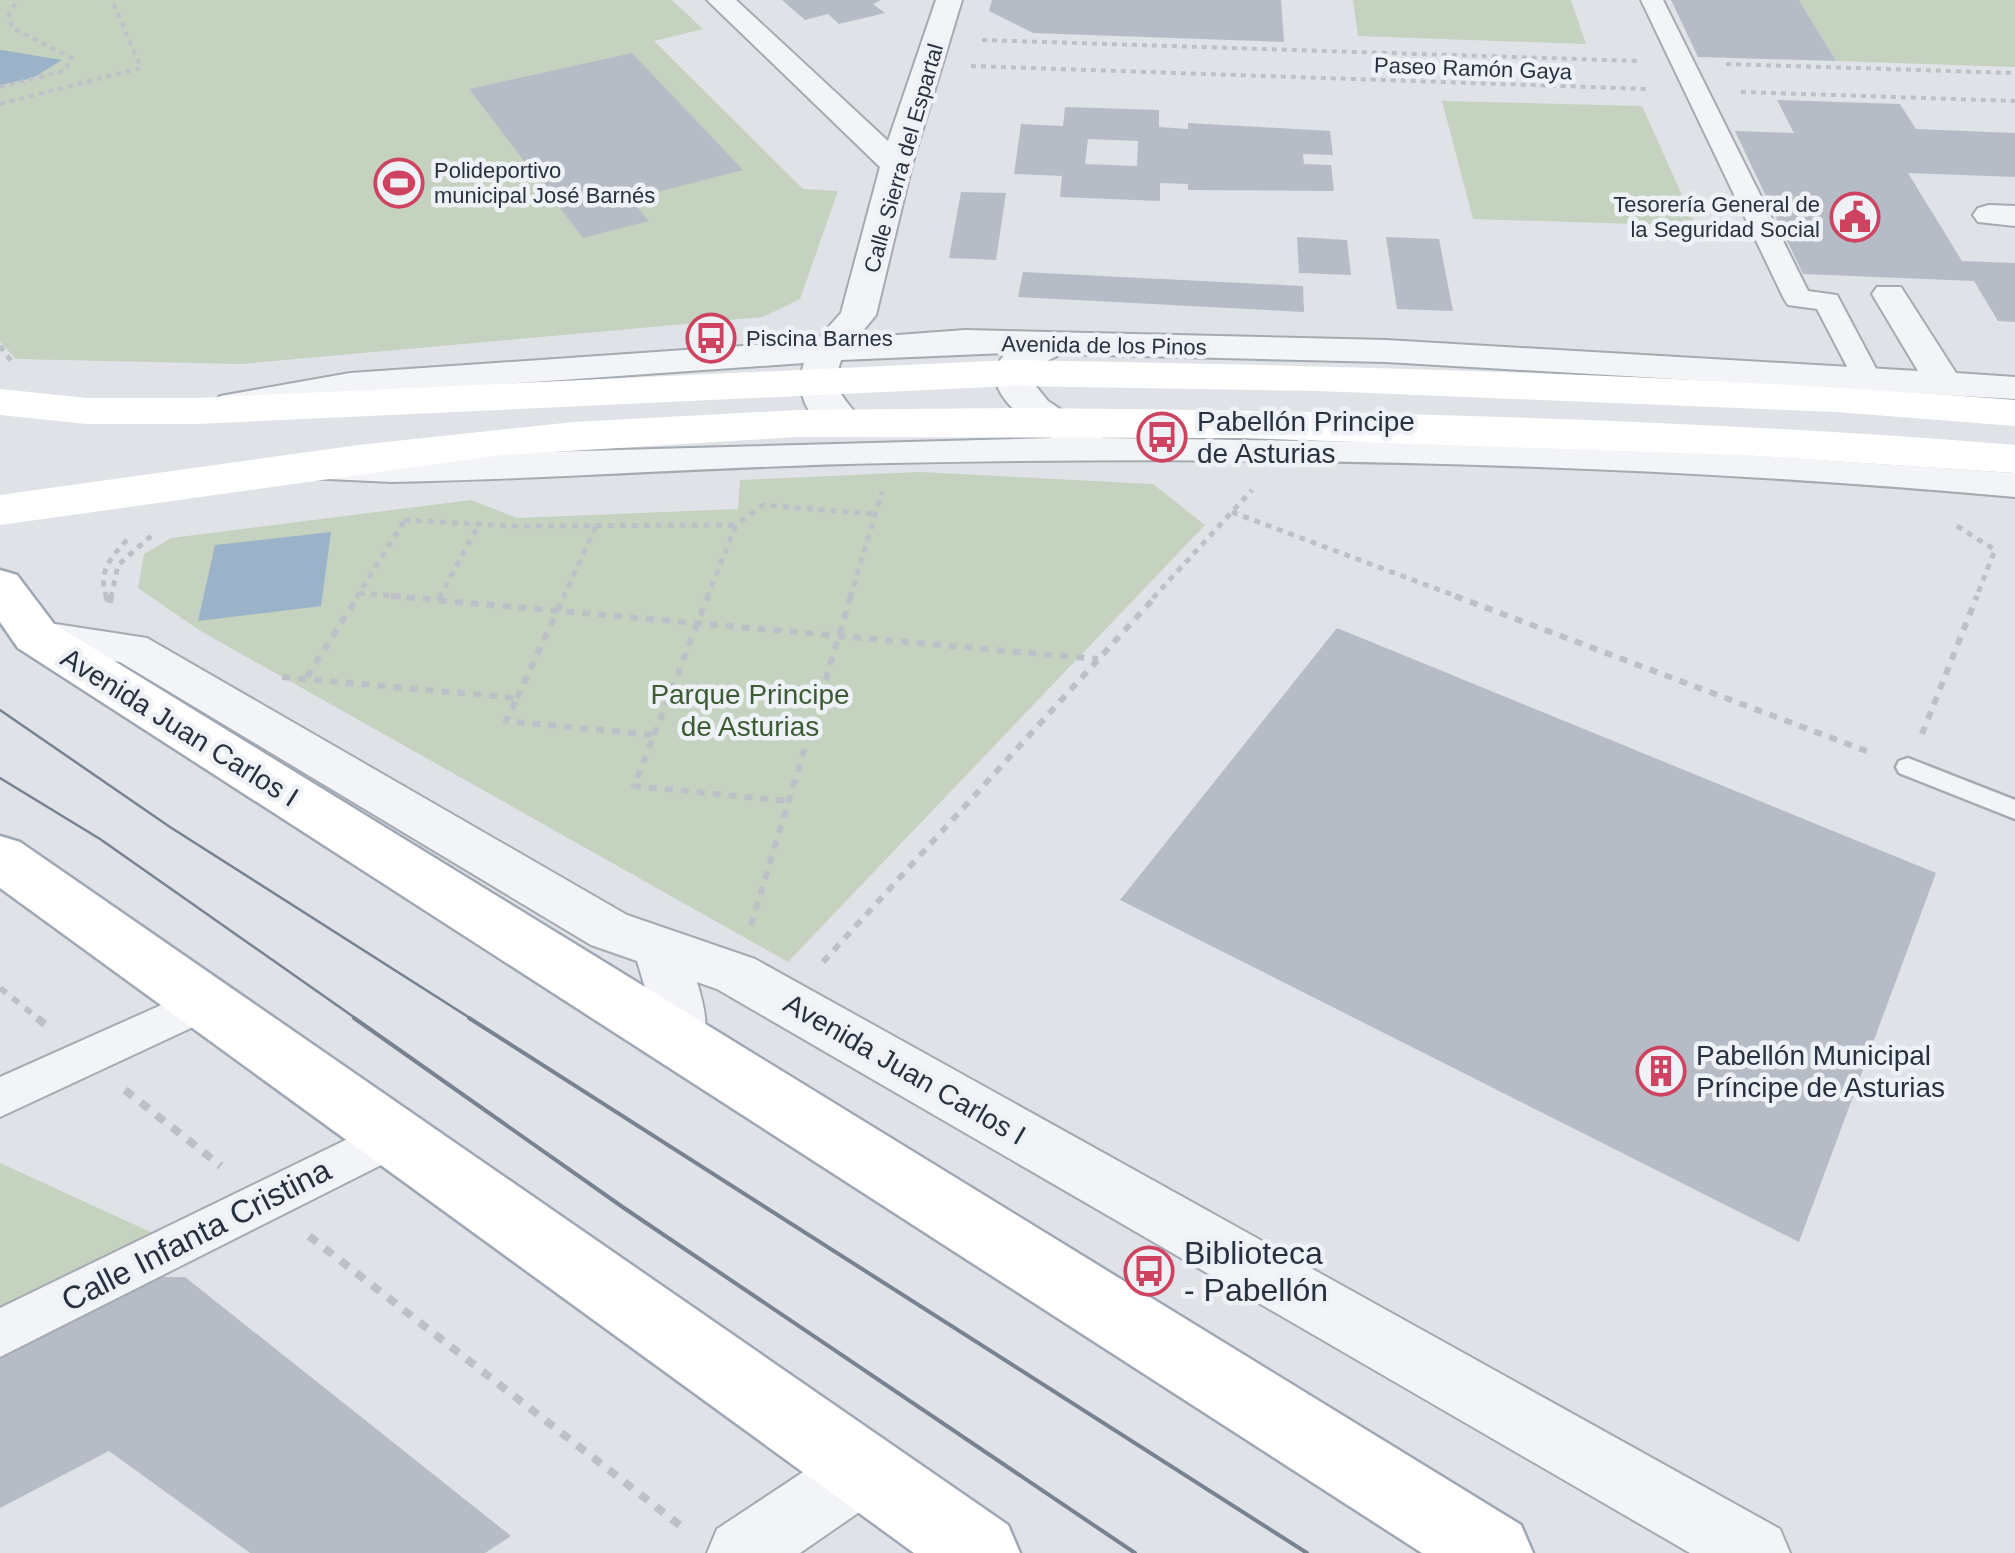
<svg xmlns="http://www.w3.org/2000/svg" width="2015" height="1553" viewBox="0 0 2015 1553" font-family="Arial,sans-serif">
<rect width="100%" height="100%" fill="#dfe3e8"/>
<g fill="#c5d2c0">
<path d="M0,0H672L703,29L654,41L803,189L838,191L800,299L763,317L241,364L16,359L0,342Z"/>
<path d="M1353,0H1571L1586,44L1358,36Z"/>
<path d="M1799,0H2015V67L1836,61Z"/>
<path d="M1442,101L1642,106L1696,226L1473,219Z"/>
<path d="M920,472L1153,484L1205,525L788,962L199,630L138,588L144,554L171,538L471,500L517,518L738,509L740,480Z"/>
<path d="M0,1163L177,1244L0,1333Z"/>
</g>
<g fill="#9ab3c8">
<path d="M0,50H2L62,60L33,78L0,85Z"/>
<path d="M331,532L321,606L198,621L215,545Z"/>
</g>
<g fill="#b6bcc5" fill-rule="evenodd">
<path d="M782,0H881L873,4L885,13L839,24L828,14L805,20Z"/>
<path d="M992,0H1281L1284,42L1033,33L989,11Z"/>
<path d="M1671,0H1799L1836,61L1698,57Z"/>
<path d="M632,53L743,170L630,199L649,221L583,238L469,89Z"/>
<path d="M1777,100L1900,104L1916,129L2015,133V177L1908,173L1962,261L2015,263V322L1998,321L1974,281L1803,274L1735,131L1794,133Z"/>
<path d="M1065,107L1159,110V127L1188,129V123L1330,131L1333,155L1303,154L1304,164L1331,165L1334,191L1188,190V184L1160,183V201L1060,197L1062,176L1014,174L1021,124L1063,126ZM1088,139L1138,141L1137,166L1085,164Z"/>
<path d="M961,192L1006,193L996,260L949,258Z"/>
<path d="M1297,237L1347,240L1351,275L1299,273Z"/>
<path d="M1386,237L1439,239L1453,311L1397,309Z"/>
<path d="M1023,272L1303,286L1304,312L1018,297Z"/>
<path d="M1337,628L1936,873L1799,1242L1120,900Z"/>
<path d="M140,1277H185L511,1536L485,1553H250L109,1451L0,1508V1349Z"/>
</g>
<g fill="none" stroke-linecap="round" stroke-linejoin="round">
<g stroke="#a4aab2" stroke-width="5">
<path id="service" d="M1908,758L2015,800V819L1899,773L1896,767L1899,761Z"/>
</g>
<g stroke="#a4aab2" stroke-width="4">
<g id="pedestrian">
<path d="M1641,0H1663L1808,291L1837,295L1880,376L1875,382H1855L1817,309L1788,305L1784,299Z"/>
<path d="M204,986L219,991L225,1003L219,1015L0,1117V1077Z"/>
<path d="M393,1117L409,1123L416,1137L409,1151L0,1357V1308Z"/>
</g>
</g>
<g stroke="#a4aab2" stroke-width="4">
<g id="minor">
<path d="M707,0H736L888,141L936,0H962L912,165L876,315L857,338L965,330L1386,340L1918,371L1872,294L1877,287H1901L1956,373L2015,377V399L1386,362L1061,354L1031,369V380L1048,401L1103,438L1595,445L2015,473V497C1641,463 1265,455 890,463C724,466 558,479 392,482L307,478L301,470L307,462L321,458L1052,438C1025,421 973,386 1006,353L841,360C830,393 846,398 863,423L857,431C818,441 791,398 804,363L350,395L233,415L220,412L214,404L220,396L350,373L816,341L841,313L880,167Z"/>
<path d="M1989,205L2015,206V226L1978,222L1973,215L1978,208Z"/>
<path d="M36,621L147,638L627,915L755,959L1780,1529L1790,1553H1690L717,989L697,982C705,1010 711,1029 697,1056L678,1063L659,1056L651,1040L653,1014L637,961L591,945L120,662L21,646L14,636L21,626Z"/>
<path d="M864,1437L887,1447L897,1470L887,1493L800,1553H707L717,1529L841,1447Z"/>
</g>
</g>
<g stroke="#9ea8b4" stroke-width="5">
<g id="primary">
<path d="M0,570L17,575L54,624L1521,1525L1533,1553H1422L18,648L0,622Z"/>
<path d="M0,836L20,842L1008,1525L1020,1553H914L0,888Z"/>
</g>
</g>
<g stroke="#bdc1c7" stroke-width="4" stroke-dasharray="5 5" stroke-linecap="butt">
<path d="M982,40L1639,61"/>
<path d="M1726,64L2015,73"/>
<path d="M971,66L1648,89"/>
<path d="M0,87L64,71L72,58L12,28L9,13L18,0"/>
<path d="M1741,92L2015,101"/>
<path d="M0,104L141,68L112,0"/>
</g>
<g stroke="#bdc1c7" stroke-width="5" stroke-dasharray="6 6" stroke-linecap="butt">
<path d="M0,346L11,361"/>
<path d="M1232,512L1461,598"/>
<path d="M404,520L511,526L736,525"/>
<path d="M1957,526L1995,550L1976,598"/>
<path d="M359,593L419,598"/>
<path d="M107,598C97,573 110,558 127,540"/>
<path d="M111,598L118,565L151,536"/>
<path d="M356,598L406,518"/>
<path d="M439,598L479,524"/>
<path d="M563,598L596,526"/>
<path d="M707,598L736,525L763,505L875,514"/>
<path d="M850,598L882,492"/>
<path d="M1153,598L1252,490"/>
</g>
<g stroke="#bdc1c7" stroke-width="6" stroke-dasharray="8 8" stroke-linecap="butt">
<path d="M106,596L108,601"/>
<path d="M391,596L1098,659"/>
<path d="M1455,596L1869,752"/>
<path d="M438,600L440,596"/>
<path d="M110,603L111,596"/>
<path d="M282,677L517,698L506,721L654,735L634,786L789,801"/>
<path d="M307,677L358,596"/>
<path d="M517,698L564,596"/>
<path d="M1922,734L1977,596"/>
<path d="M654,735L708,596"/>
<path d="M751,925L851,596"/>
<path d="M823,962L1156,596"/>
<path d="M0,988L40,1020"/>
</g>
<g stroke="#bdc1c7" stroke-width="8" stroke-dasharray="10 10" stroke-linecap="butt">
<path d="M37,1018L46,1025"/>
<path d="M125,1090L221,1166"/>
<path d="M309,1236L686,1530"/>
</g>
<use href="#service" fill="#f2f4f7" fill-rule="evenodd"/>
<use href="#pedestrian" fill="#f2f4f7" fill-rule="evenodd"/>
<use href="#minor" fill="#f2f4f7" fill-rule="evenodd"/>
<g fill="#fff" fill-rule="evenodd">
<path d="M1012,360C1347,366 1681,374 2015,400V426L1836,412L1320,391L1012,386L196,424H87L0,415V389L87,398H196Z"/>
<path d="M1020,408C1352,411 1685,418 2015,445V473L1741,455L1244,438L797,437L502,455L0,525V495L358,445L574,422L797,410Z"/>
</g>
<use href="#primary" fill="#fff" fill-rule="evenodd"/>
<g stroke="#788392" stroke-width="2.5">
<path d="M0,710L170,827L473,1020"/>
<path d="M0,778L100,839L358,1020"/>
</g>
<g stroke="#788392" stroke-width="4">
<path d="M354,1018L624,1208L1135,1553"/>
<path d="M469,1018L1307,1553"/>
</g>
</g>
<defs>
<g id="stadium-ring" transform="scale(2.5)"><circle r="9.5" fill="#eef2f6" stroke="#ce435f" stroke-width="1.5"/><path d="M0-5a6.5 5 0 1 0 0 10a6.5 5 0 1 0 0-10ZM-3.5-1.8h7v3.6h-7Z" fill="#ce435f"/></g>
<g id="civic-ring" transform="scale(2.5)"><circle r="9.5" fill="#eef2f6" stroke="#ce435f" stroke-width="1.5"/><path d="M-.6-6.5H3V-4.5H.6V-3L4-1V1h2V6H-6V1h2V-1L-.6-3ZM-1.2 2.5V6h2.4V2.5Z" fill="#ce435f"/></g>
<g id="bus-ring" transform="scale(2.5)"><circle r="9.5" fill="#eef2f6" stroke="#ce435f" stroke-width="1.5"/><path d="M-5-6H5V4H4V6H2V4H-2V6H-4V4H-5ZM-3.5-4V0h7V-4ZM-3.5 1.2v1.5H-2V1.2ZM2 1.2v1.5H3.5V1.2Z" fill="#ce435f"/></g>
<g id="building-ring" transform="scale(2.5)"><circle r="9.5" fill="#eef2f6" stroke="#ce435f" stroke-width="1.5"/><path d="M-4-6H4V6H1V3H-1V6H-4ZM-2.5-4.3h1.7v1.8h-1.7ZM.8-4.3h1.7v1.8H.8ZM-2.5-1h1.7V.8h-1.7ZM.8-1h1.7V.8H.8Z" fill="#ce435f"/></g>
</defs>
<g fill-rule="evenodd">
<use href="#stadium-ring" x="399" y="183"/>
<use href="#civic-ring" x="1855" y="217"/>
<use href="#bus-ring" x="711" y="338"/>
<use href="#bus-ring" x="1162" y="437"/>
<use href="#building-ring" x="1661" y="1071"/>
<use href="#bus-ring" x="1149" y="1271"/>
</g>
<g text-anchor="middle" stroke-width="9" stroke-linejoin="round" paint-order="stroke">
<g font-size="22" fill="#28313f" stroke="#eef2f6">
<text transform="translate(1473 68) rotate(2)" y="8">Paseo Ramón Gaya</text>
<text transform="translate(903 158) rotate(-74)" y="8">Calle Sierra del Espartal</text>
<text transform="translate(1104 345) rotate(1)" y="8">Avenida de los Pinos</text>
</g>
<g font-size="22" fill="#28313f" stroke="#eef2f6" text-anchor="start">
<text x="434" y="178">Polideportivo<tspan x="434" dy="25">municipal José Barnés</tspan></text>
<text x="1820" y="212" text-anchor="end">Tesorería General de<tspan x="1820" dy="25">la Seguridad Social</tspan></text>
<text x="746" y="346">Piscina Barnes</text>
</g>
<g font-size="28" fill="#28313f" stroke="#eef2f6" text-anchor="start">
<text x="1197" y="431">Pabellón Principe<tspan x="1197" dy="32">de Asturias</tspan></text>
<text x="1696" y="1065">Pabellón Municipal<tspan x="1696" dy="32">Príncipe de Asturias</tspan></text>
</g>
<g font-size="28" fill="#3e5b35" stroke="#eef2f6">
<text x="750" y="704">Parque Principe<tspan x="750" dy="32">de Asturias</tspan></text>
</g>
<g font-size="28" fill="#28313f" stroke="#eef2f6">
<text transform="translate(180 727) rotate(32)" y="10">Avenida Juan Carlos I</text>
<text transform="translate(905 1069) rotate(30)" y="10">Avenida Juan Carlos I</text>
</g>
<g font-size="32" fill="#28313f" stroke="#eef2f6">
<text transform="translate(196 1235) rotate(-27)" y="11">Calle Infanta Cristina</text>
</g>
<g font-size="32" fill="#28313f" stroke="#eef2f6" text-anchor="start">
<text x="1184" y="1264">Biblioteca<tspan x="1184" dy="37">- Pabellón</tspan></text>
</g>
</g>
</svg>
